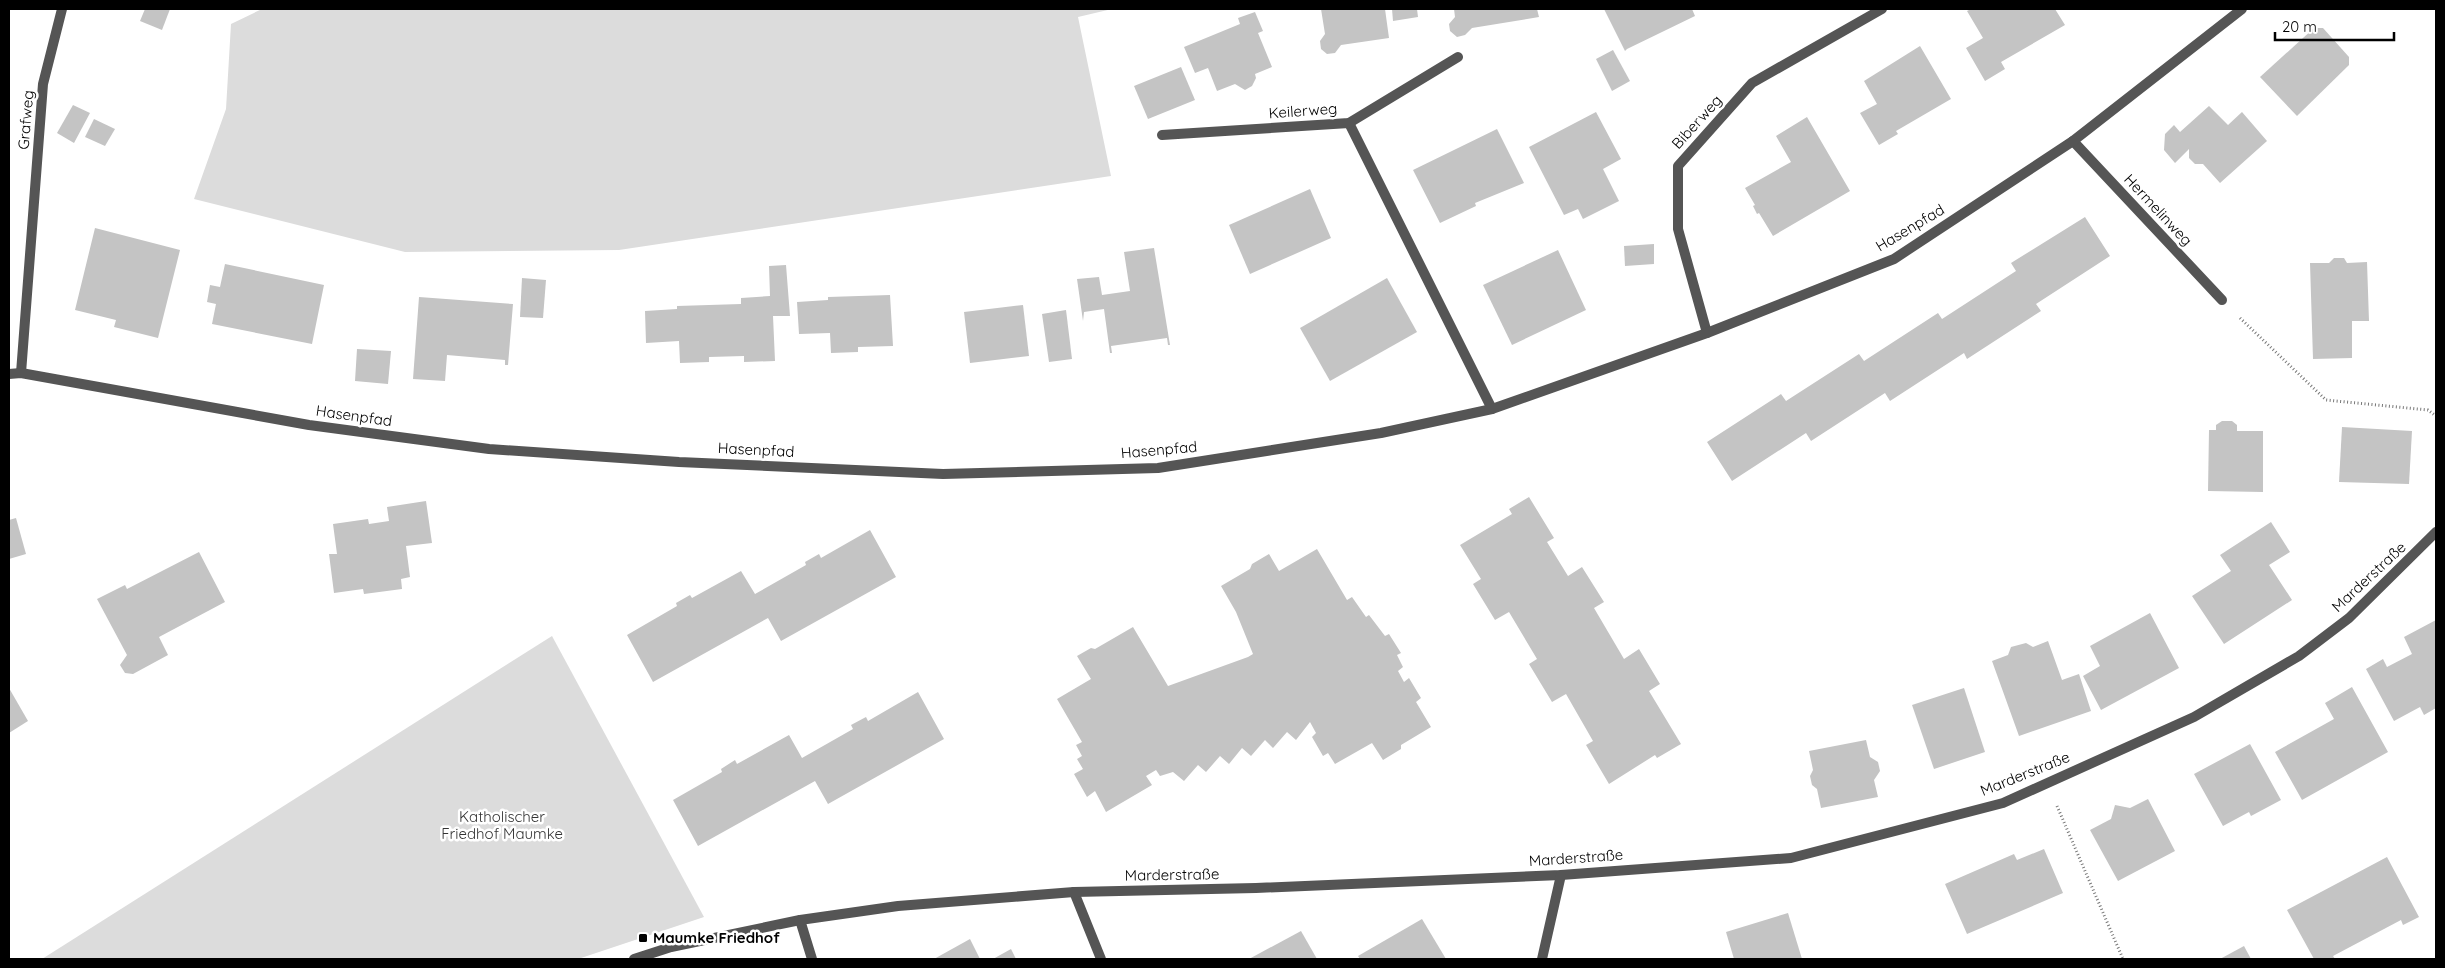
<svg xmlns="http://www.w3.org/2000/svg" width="2445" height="968" viewBox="0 0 2445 968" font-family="Quicksand,sans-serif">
<rect width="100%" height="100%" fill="#fff"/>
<g fill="#dcdcdc">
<path d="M262,9H1112L1078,17L1111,176L619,250L405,252L194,199L226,109L231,24Z"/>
<path d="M552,636L704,917L578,959H42Z"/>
</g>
<g fill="#c4c4c4">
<path d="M145,9H170L162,30L140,21Z"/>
<path d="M1321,9H1385L1389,38L1341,45L1335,53L1327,54L1321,49L1320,41L1325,34Z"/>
<path d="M1392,9H1417L1418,17L1393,21Z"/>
<path d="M1454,9H1537L1539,17L1472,28L1465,35L1457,37L1450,31L1449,24L1455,17Z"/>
<path d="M1604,9H1692L1695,16L1627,49L1625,51Z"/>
<path d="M1971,9H2055L2065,25L2001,62L2005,69L1985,81L1966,48L1983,38L1967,11Z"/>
<path d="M1255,12L1263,31L1258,33L1272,67L1255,74L1256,78L1252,86L1245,90L1235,84L1217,91L1208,68L1195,73L1184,47L1240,24L1238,18Z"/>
<path d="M2314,28H2323L2349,57V65L2297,116L2260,77Z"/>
<path d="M1920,46L1951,99L1896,131L1898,134L1879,145L1860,113L1877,104L1864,81Z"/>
<path d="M1613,50L1630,81L1612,91L1596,59Z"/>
<path d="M1181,67L1195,100L1148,119L1134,86Z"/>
<path d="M73,105L90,113L74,143L57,133Z"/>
<path d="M2209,106L2228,125L2242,112L2267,141L2220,183L2203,164H2195L2189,158V149L2175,163L2164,150L2165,134L2174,125L2180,132Z"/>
<path d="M1596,112L1621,159L1603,169L1619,201L1583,219L1578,209L1564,215L1529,147Z"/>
<path d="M1807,117L1850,191L1773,236L1759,213L1757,214L1753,206L1755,205L1745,188L1791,162L1776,136Z"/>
<path d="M94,119L115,129L105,146L85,137Z"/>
<path d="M1497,129L1524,183L1475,203L1476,206L1440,223L1413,170Z"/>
<path d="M1310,189L1331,238L1250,274L1229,225Z"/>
<path d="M2085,217L2110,256L2036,304L2041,311L1967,359L1964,353L1890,401L1885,393L1811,441L1806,433L1732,481L1707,442L1781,394L1786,401L1859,354L1864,361L1938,313L1942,319L2016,271L2011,263Z"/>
<path d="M95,228L180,250L158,338L114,327L116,320L75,310Z"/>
<path d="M1654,244V264L1625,266L1624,246Z"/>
<path d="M1154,248L1170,345H1168L1167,338L1111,346L1112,353H1110L1104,309L1084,312L1083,321L1077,279L1099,277L1102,295L1130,291L1124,252Z"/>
<path d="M1558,250L1586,310L1512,345L1483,285Z"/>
<path d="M2334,258H2344L2347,263L2367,262L2369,321H2352V358L2313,359L2310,263H2329Z"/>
<path d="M225,264L324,285L312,344L212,324L216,304L207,302L210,285L220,287Z"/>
<path d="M786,265L790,316H773L775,361L744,362V356L709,357V362L680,363L679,341L646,343L645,311L677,309V306L741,304V298L770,296L769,266Z"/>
<path d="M522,278L546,280L543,318L520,317Z"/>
<path d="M1387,278L1417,332L1330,381L1300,328Z"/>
<path d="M890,295L893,346L858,347V352L831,353L830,333L799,334L797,302L828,300V297Z"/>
<path d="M419,297L513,304L508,365H505V360L447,355L445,381L413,379Z"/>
<path d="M1023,305L1029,356L970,363L964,312Z"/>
<path d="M1066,310L1072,359L1049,362L1042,314Z"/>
<path d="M357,349L391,351L388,384L355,381Z"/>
<path d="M2222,421H2232L2237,425V431H2263V492L2208,491L2209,430H2216V425Z"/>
<path d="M2342,427L2412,431L2409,484L2339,482Z"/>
<path d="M1529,497L1554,538L1547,542L1568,576L1582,567L1604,602L1594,608L1624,659L1639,649L1660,684L1649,691L1681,744L1657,758L1655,755L1609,784L1586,745L1593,741L1566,694L1552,702L1529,664L1537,659L1509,612L1495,620L1473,584L1481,579L1460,545L1512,514L1509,509Z"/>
<path d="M426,501L432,543L406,546L410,577L401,579L402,589L364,594L363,589L334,593L329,554H337L333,524L368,519L369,524L389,521L387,507Z"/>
<path d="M16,518L26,554L9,559V520Z"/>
<path d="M2271,522L2290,552L2269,565L2292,600L2224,644L2192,596L2231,571L2220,555Z"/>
<path d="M870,530L896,577L781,641L768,618L653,682L627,635L677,606L676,603L690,595L692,598L741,571L755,594L806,565L805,562L819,554L821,558Z"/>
<path d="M1317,549L1347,600L1352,597L1366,617L1369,615L1385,636L1389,634L1401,653L1397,655L1403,667L1398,671L1404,682L1409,678L1421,698L1416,702L1431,727L1401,745V749L1383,760L1372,743L1335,764L1328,753L1323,756L1312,737L1316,733L1310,722L1296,740L1287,732L1273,748L1265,740L1251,756L1242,748L1229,764L1220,756L1206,772L1198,765L1184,781L1173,772L1160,776L1156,770L1146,776L1152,785L1106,812L1095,791L1087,797L1074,774L1083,769L1077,759L1082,756L1076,745L1082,742L1057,699L1091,679L1077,656L1091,648L1095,649L1133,627L1168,686L1248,657L1253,654L1236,612L1221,586L1250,569L1252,564L1269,554L1279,571Z"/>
<path d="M199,552L225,602L159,637L168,655L133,674L125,673L120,665L127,655L97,599L125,585L127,589Z"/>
<path d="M2150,613L2179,668L2101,710L2083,676L2100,666L2090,646Z"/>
<path d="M2436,620V708L2424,715L2420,707L2394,721L2366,669L2383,659L2387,667L2412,654L2404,637Z"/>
<path d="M2048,641L2062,680L2079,674L2091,711L2019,736L1992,661L2008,655L2011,647L2026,643L2033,647Z"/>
<path d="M2352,687L2388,752L2302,800L2275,752L2334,719L2325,703Z"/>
<path d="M9,688L28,721L9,733Z"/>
<path d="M1964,688L1985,752L1934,769L1912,705Z"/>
<path d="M918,692L944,739L828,804L815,781L698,846L673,800L722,772L721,769L735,760L737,764L789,735L802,758L853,729L851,725L866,717L868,721Z"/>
<path d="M1866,740L1870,757L1878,762L1880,771L1874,780L1878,797L1821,808L1817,789L1812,785L1810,776L1813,770L1809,751Z"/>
<path d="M2250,744L2281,800L2251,816L2249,812L2223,826L2194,774Z"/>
<path d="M2148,799L2175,851L2118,881L2090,830L2111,819L2115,805L2130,808Z"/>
<path d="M2044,849L2063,893L1967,934L1945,884L2014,854L2017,860Z"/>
<path d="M2387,857L2419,917L2403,925L2401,920L2333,956L2335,959H2314L2287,910Z"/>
<path d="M1788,913L1802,959H1734L1726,932Z"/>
<path d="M1422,919L1446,959H1360L1358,956Z"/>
<path d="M1301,931L1317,959H1249Z"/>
<path d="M970,939L980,959H934Z"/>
<path d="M2244,946L2251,959H2220Z"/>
<path d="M1011,949L1016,959H993Z"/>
</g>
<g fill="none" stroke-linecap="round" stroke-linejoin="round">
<g stroke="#777" stroke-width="3" stroke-dasharray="1 2.5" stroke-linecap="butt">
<path d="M2240,318L2326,400L2428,410L2436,416"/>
<path d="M2057,806L2123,959"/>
</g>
<g stroke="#555" stroke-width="10">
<path d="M1349,123L1492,409"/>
<path d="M1162,135L1349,123L1458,57"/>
<path d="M2073,141L2222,300"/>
<path d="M1074,892L1101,959"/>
<path d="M800,920L812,959"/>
</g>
<g stroke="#555" stroke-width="10">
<path d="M1707,333L1678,229V166L1752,83L1882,9"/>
<path d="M21,373L43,84L62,9"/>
<path d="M9,374L21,373L309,425L489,449L679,462L943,474L1158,468L1381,433L1492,409L1707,333L1894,259L2073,141L2242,9"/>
<path d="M634,959L671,947L800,920L898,906L1074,892L1256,888L1561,875L1791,858L2003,803L2194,717L2299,656L2349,618L2436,532"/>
<path d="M1542,959L1561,875"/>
</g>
</g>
<rect fill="#000" stroke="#fff" stroke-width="2" x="638" y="933" width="10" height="10" rx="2.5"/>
<g text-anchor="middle" stroke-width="5" stroke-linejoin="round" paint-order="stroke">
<g font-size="15" fill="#000" stroke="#fff">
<text transform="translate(1303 111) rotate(-4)" y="5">Keilerweg</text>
<text transform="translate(26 120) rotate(-85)" y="5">Grafweg</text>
<text transform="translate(1697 122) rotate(-48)" y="5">Biberweg</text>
<text transform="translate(2158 210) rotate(47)" y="5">Hermelinweg</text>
<text transform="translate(1910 228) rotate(-31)" y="5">Hasenpfad</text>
<text transform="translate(354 416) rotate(8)" y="5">Hasenpfad</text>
<text transform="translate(756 450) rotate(3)" y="5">Hasenpfad</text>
<text transform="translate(1159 450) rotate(-5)" y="5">Hasenpfad</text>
<text transform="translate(2369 577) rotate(-43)" y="5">Marderstraße</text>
<text transform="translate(2025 774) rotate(-22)" y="5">Marderstraße</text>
<text transform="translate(1576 858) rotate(-4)" y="5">Marderstraße</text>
<text transform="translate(1172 875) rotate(-1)" y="5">Marderstraße</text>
</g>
<g font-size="15" fill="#333" stroke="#fff">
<text x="502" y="822">Katholischer<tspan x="502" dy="17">Friedhof Maumke</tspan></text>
</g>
<g font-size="15" font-weight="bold" fill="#000" stroke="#fff" text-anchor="start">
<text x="653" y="943">Maumke Friedhof</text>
</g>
</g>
<rect width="2445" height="968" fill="none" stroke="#000000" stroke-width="20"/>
<path d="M2275 32v8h119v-8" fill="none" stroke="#000000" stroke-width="2.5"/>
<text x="2282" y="32" font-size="15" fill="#000000" stroke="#ffffff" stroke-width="4" paint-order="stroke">20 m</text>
</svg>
